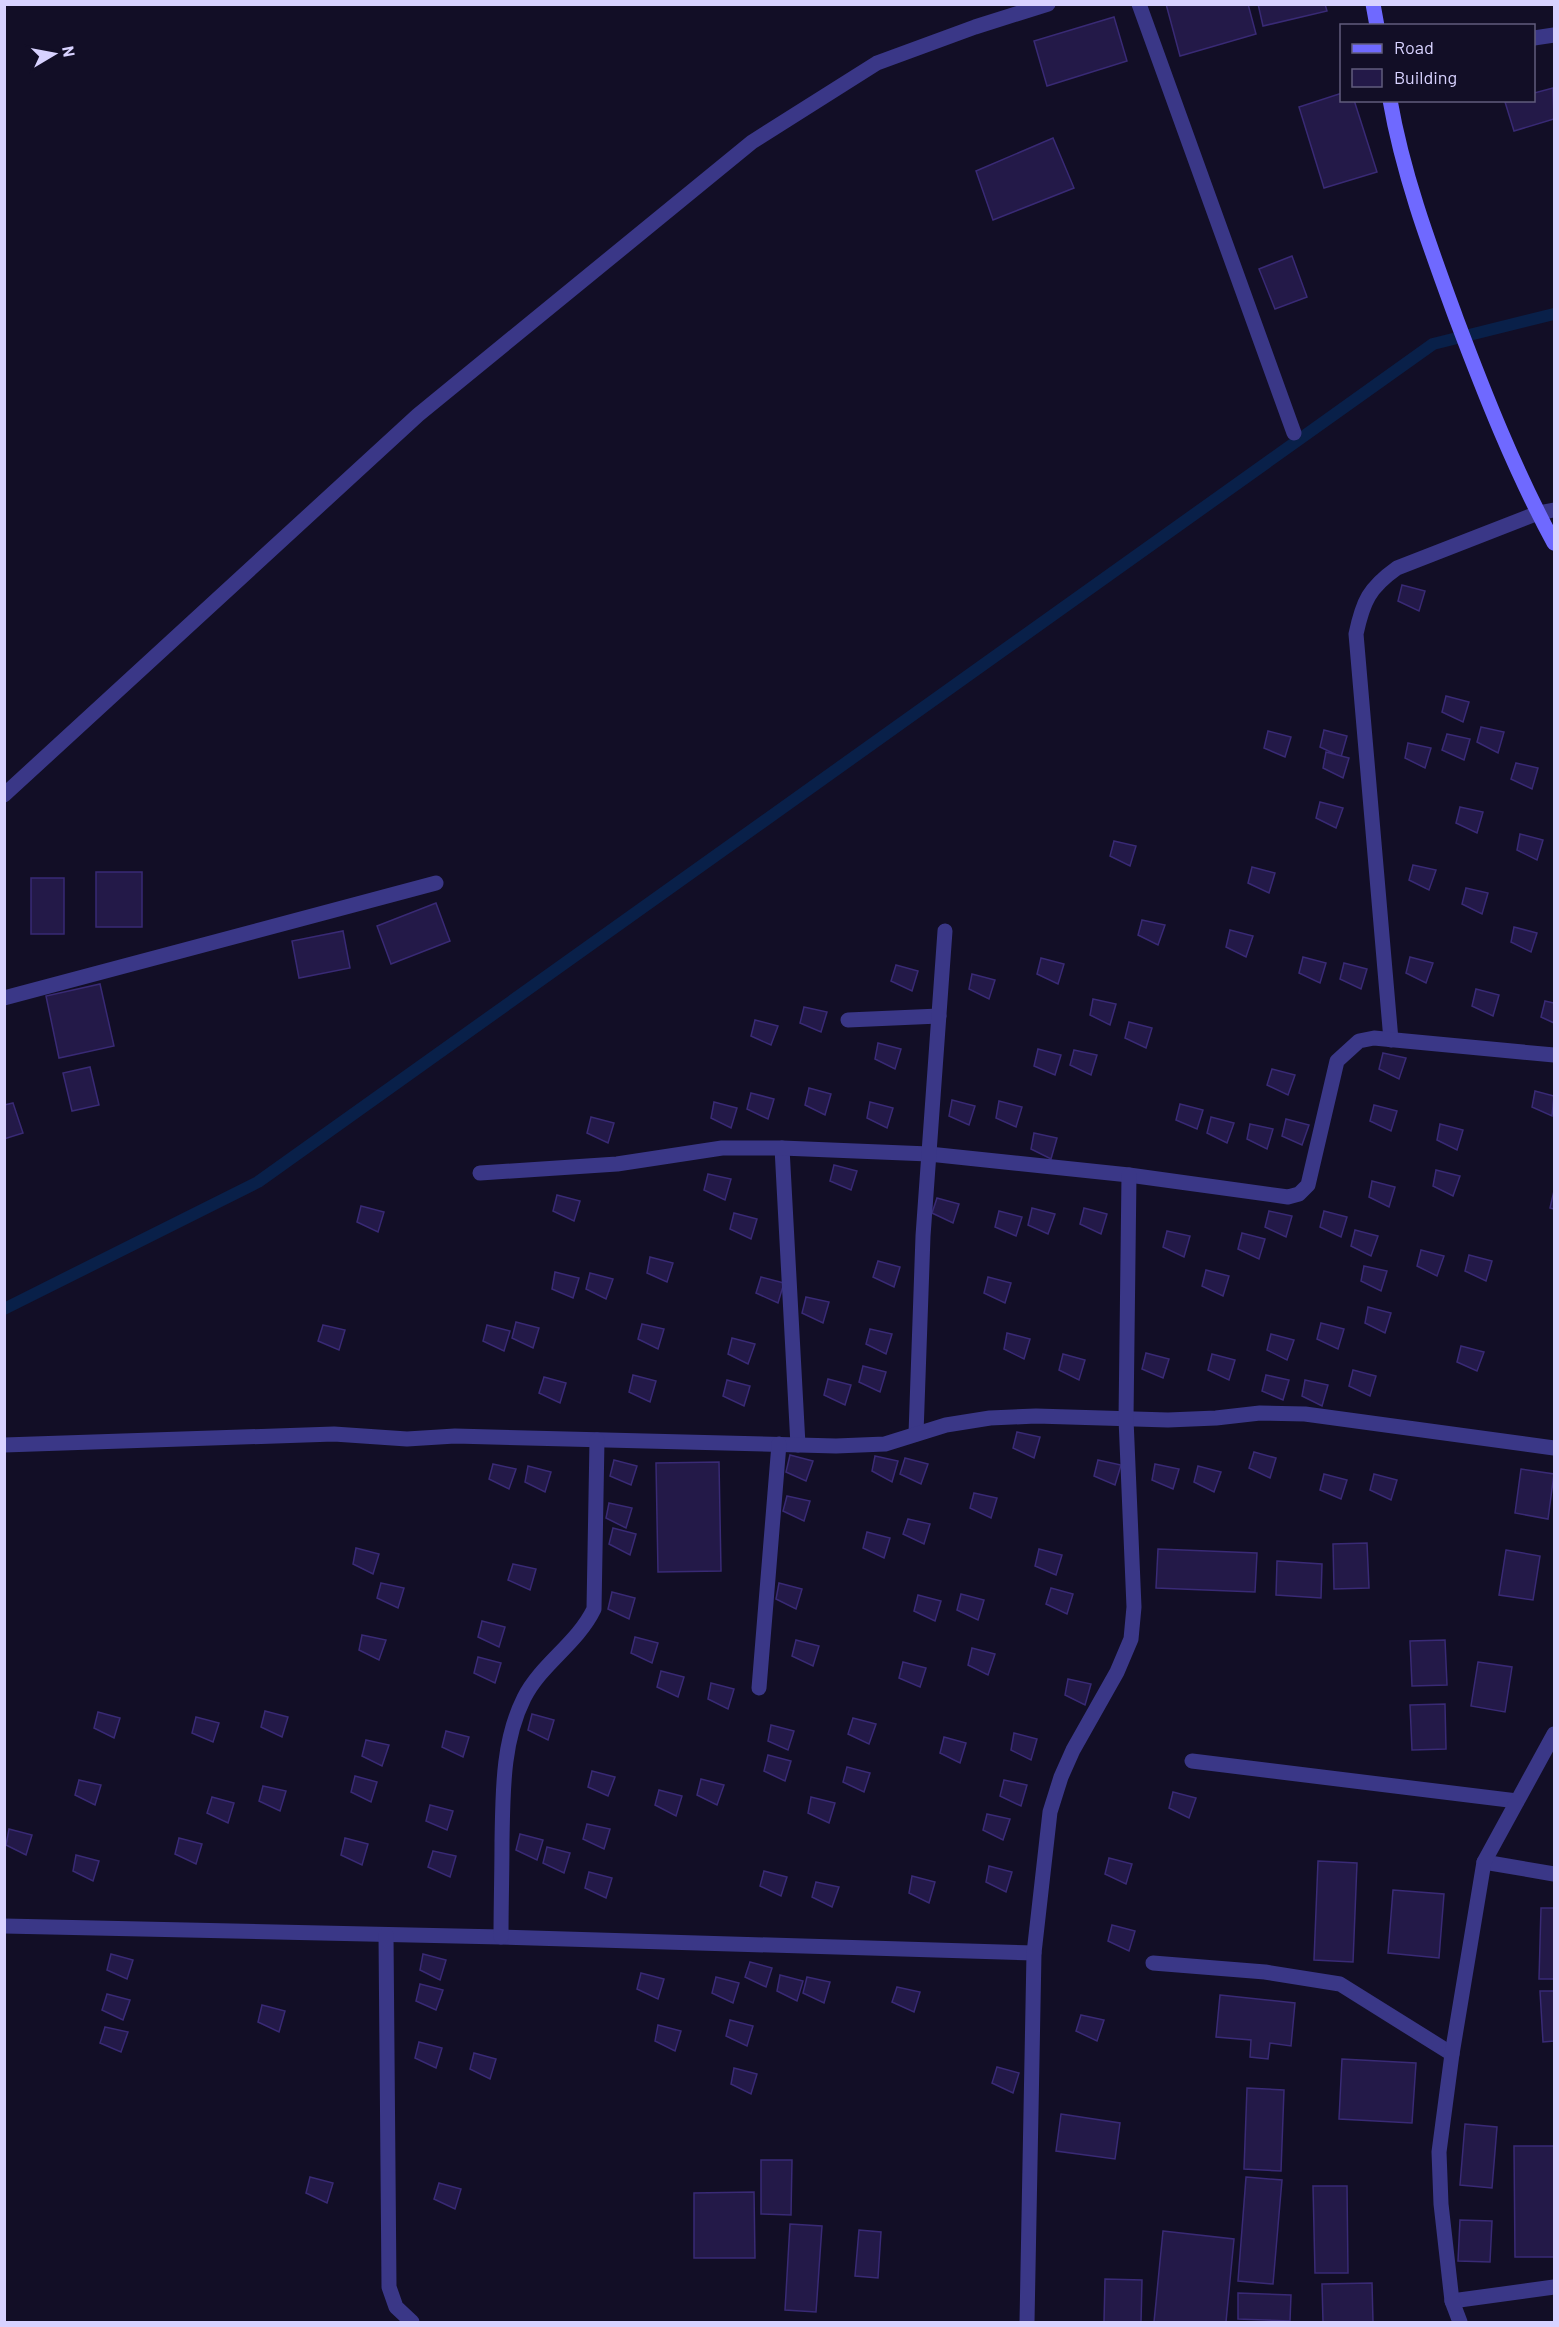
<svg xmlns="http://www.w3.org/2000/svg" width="1559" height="2327" viewBox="0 0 1559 2327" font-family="Barlow,sans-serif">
<rect width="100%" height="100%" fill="#120e26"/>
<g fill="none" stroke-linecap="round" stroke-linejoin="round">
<path stroke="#092049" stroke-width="12" d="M4,1309L258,1182L1433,344L1554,314"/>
</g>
<g fill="#231948" stroke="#392a75" stroke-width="1.5">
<path d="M1166,4H1248L1256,34L1180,56Z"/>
<path d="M1258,4H1325L1327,11L1263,26Z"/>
<path d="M1114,17L1127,61L1047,86L1034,41Z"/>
<path d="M1553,88L1554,119L1514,131L1505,102L1534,100V93Z"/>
<path d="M1342,93V100H1354L1377,172L1324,188L1299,107Z"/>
<path d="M1053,138L1074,188L993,220L976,171Z"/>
<path d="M1292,256L1307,297L1275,309L1259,269Z"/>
<path d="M1402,585L1425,591L1419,611L1398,601Z"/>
<path d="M1446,696L1469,702L1463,722L1442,712Z"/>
<path d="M1481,727L1504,732L1498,753L1477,742Z"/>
<path d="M1324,730L1347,736L1341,757L1320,747Z"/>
<path d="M1268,731L1291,737L1285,757L1264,748Z"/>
<path d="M1447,734L1470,739L1464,760L1442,750Z"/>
<path d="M1408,743L1431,748L1425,768L1405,758Z"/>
<path d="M1326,752L1349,758L1343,778L1323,768Z"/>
<path d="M1516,763L1538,768L1532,789L1511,779Z"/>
<path d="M1320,802L1343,808L1336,828L1316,818Z"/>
<path d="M1460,807L1483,812L1477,833L1456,823Z"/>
<path d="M1520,834L1543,840L1537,860L1517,850Z"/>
<path d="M1114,841L1136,846L1130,866L1110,856Z"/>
<path d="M1413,865L1436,870L1429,890L1409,880Z"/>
<path d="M1252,867L1275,873L1269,893L1248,883Z"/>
<rect x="96" y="872" width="46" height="55"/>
<rect x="31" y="878" width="33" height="56"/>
<path d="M1466,888L1488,893L1482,914L1462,904Z"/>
<path d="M436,903L450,941L391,964L377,926Z"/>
<path d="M1142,920L1165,925L1158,945L1138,935Z"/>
<path d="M1514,927L1537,933L1531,952L1511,942Z"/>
<path d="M1230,930L1253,936L1246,957L1226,947Z"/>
<path d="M343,931L350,968L299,978L292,941Z"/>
<path d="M1303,957L1326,963L1320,983L1299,973Z"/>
<path d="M1410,957L1433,963L1426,983L1406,973Z"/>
<path d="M1041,958L1064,964L1058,984L1037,974Z"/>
<path d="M1344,963L1367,969L1361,989L1340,979Z"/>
<path d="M896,965L918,971L912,991L891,981Z"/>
<path d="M972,974L995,980L989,999L969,989Z"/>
<path d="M100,984L114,1046L59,1058L46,996Z"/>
<path d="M1476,989L1499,995L1493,1016L1472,1006Z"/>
<path d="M1093,999L1116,1004L1110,1025L1090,1015Z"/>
<path d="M1545,1001L1554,1003V1023L1541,1017Z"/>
<path d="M804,1007L827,1012L821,1032L800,1023Z"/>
<path d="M755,1020L778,1026L771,1045L751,1036Z"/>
<path d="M1129,1022L1152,1028L1146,1048L1125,1038Z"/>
<path d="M878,1043L901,1049L895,1069L875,1059Z"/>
<path d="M1038,1049L1061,1055L1055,1075L1034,1066Z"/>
<path d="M1074,1050L1097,1055L1091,1075L1070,1065Z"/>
<path d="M1383,1053L1406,1058L1399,1079L1379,1069Z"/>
<path d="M90,1067L99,1105L72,1111L63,1073Z"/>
<path d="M1272,1069L1295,1075L1288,1095L1267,1085Z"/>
<path d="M809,1088L831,1094L825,1115L805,1105Z"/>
<path d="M1535,1091L1554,1096L1552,1116L1532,1107Z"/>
<path d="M751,1093L774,1099L768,1119L747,1109Z"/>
<path d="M952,1100L975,1106L969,1125L949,1116Z"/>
<path d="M999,1101L1022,1107L1016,1127L996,1118Z"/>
<path d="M714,1102L737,1108L731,1128L711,1118Z"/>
<path d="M870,1102L893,1108L887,1128L867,1118Z"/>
<path d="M13,1103L23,1133L4,1139V1105Z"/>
<path d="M1180,1104L1203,1110L1197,1129L1176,1120Z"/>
<path d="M1374,1105L1397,1111L1391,1131L1370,1121Z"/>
<path d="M591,1117L614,1123L608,1143L587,1133Z"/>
<path d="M1211,1117L1234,1123L1227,1143L1207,1133Z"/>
<path d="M1286,1119L1309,1125L1302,1145L1282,1136Z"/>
<path d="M1250,1124L1273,1129L1267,1149L1247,1139Z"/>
<path d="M1440,1124L1463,1130L1457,1150L1437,1140Z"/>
<path d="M1034,1133L1057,1138L1051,1159L1031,1149Z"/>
<path d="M834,1165L857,1171L851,1190L830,1181Z"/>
<path d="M1436,1170L1460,1176L1453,1196L1433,1186Z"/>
<path d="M708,1174L731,1179L725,1200L704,1190Z"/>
<path d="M1372,1181L1395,1187L1389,1207L1369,1197Z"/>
<path d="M1554,1191V1209L1550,1208Z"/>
<path d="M557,1195L580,1201L574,1221L553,1211Z"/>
<path d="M937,1198L959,1204L953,1223L932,1213Z"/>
<path d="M361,1206L384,1212L378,1232L357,1222Z"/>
<path d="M1032,1208L1055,1214L1048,1234L1028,1225Z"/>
<path d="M1084,1208L1107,1214L1101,1234L1080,1224Z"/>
<path d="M999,1211L1022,1217L1016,1236L995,1227Z"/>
<path d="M1269,1211L1292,1216L1286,1237L1265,1227Z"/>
<path d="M1324,1211L1347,1217L1341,1237L1320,1227Z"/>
<path d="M734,1213L757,1219L751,1239L730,1229Z"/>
<path d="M1355,1230L1378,1236L1371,1256L1351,1246Z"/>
<path d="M1167,1231L1190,1236L1184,1257L1163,1247Z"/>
<path d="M1242,1233L1265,1239L1259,1259L1238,1249Z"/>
<path d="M1421,1250L1444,1256L1437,1276L1417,1266Z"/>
<path d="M1469,1255L1492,1261L1486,1281L1465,1271Z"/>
<path d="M650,1257L673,1263L667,1282L647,1273Z"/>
<path d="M878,1261L900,1267L894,1287L873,1277Z"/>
<path d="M1364,1266L1387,1271L1381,1291L1361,1281Z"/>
<path d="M1206,1270L1229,1276L1223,1296L1202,1286Z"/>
<path d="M555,1272L579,1278L573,1298L552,1289Z"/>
<path d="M590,1273L613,1279L606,1299L586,1289Z"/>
<path d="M761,1277L784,1283L778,1303L756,1293Z"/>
<path d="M988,1277L1011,1283L1005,1303L984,1293Z"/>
<path d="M806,1297L829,1302L823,1323L802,1313Z"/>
<path d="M1368,1307L1391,1313L1385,1333L1365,1323Z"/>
<path d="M516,1322L539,1328L533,1348L512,1338Z"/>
<path d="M1321,1323L1344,1329L1338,1349L1317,1339Z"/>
<path d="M642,1324L664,1329L658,1349L638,1339Z"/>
<path d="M323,1325L345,1330L339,1350L318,1341Z"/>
<path d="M487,1325L510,1331L504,1351L483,1341Z"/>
<path d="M870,1329L892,1334L886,1354L866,1344Z"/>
<path d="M1007,1333L1030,1339L1024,1359L1004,1349Z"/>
<path d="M1271,1334L1294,1340L1287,1360L1267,1350Z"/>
<path d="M732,1338L755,1344L748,1364L728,1354Z"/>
<path d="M1461,1346L1484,1352L1477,1371L1457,1362Z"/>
<path d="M1146,1353L1169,1359L1163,1378L1142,1369Z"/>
<path d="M1063,1354L1085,1360L1079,1380L1059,1370Z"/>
<path d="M1212,1354L1235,1360L1229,1380L1208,1370Z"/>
<path d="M863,1366L886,1372L880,1392L859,1382Z"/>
<path d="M1353,1370L1376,1376L1370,1396L1349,1386Z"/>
<path d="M633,1375L656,1381L650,1402L629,1392Z"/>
<path d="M1266,1375L1289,1380L1283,1400L1262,1391Z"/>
<path d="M544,1377L566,1383L560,1403L539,1393Z"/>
<path d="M828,1379L851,1385L845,1405L824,1395Z"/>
<path d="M727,1380L750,1386L744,1406L723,1396Z"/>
<path d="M1305,1380L1328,1385L1322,1406L1302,1396Z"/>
<path d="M1017,1432L1040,1437L1034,1458L1013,1448Z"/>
<path d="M1254,1452L1276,1458L1270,1478L1249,1468Z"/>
<path d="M790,1455L813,1461L806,1481L786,1472Z"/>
<path d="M875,1456L898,1461L892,1482L872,1471Z"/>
<path d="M905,1458L928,1464L921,1484L900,1474Z"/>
<path d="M614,1460L637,1466L631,1485L610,1476Z"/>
<path d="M1098,1460L1121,1465L1115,1485L1094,1476Z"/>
<path d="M719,1462L721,1571L658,1572L656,1463Z"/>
<path d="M493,1464L516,1469L509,1489L489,1479Z"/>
<path d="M1155,1464L1179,1469L1173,1489L1152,1480Z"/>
<path d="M528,1466L551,1472L545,1492L525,1482Z"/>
<path d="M1198,1466L1221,1472L1214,1492L1194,1482Z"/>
<path d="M1521,1469L1554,1474L1548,1519L1515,1513Z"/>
<path d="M1324,1474L1347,1480L1341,1499L1320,1490Z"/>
<path d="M1374,1474L1397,1480L1391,1500L1370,1490Z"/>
<path d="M974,1493L997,1498L991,1518L970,1508Z"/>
<path d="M787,1496L810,1501L804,1521L783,1511Z"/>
<path d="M609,1503L632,1508L626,1528L606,1518Z"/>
<path d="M908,1519L930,1524L924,1544L903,1534Z"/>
<path d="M613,1528L636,1534L630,1555L609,1544Z"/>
<path d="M867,1532L890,1538L884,1558L863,1548Z"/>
<path d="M1367,1543L1369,1588L1334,1589L1333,1544Z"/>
<path d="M356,1548L379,1554L373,1574L353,1564Z"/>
<path d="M1039,1549L1062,1555L1056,1575L1035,1566Z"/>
<path d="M1158,1549L1257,1553L1255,1592L1156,1588Z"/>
<path d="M1506,1550L1540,1556L1533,1600L1499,1595Z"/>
<path d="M1277,1561L1322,1564L1321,1598L1276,1595Z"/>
<path d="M513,1564L536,1569L530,1590L508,1580Z"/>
<path d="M381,1583L404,1588L398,1608L377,1598Z"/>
<path d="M779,1583L802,1589L796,1609L776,1599Z"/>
<path d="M1051,1588L1073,1594L1067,1614L1046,1604Z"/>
<path d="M612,1592L635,1598L629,1619L608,1609Z"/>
<path d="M961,1594L984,1600L978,1620L957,1610Z"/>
<path d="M918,1595L941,1601L935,1621L914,1611Z"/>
<path d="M482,1621L505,1627L499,1647L478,1637Z"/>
<path d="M362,1635L386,1640L379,1660L359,1650Z"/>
<path d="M635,1637L658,1643L652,1663L631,1653Z"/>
<path d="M796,1640L819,1646L813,1666L792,1656Z"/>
<path d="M1445,1640L1447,1685L1412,1686L1410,1641Z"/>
<path d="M972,1648L995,1654L988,1675L968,1665Z"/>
<path d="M478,1657L501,1663L495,1683L474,1673Z"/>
<path d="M903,1662L926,1668L920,1687L899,1678Z"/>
<path d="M1478,1662L1512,1667L1505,1712L1471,1706Z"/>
<path d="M661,1671L684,1677L678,1697L657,1687Z"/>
<path d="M1068,1679L1091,1684L1085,1705L1065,1695Z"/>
<path d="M711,1683L734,1689L728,1709L708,1699Z"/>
<path d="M1445,1704L1446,1749L1412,1750L1410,1705Z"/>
<path d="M265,1711L288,1717L282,1737L261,1727Z"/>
<path d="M98,1712L120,1718L114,1738L94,1728Z"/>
<path d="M532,1714L554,1720L548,1740L528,1730Z"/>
<path d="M196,1717L219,1723L213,1742L192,1733Z"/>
<path d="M853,1718L876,1724L869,1744L848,1734Z"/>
<path d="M771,1725L794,1731L788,1750L768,1741Z"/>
<path d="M446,1731L469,1737L463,1757L442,1747Z"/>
<path d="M1014,1733L1037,1739L1031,1760L1011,1750Z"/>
<path d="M944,1737L966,1743L960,1763L940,1753Z"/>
<path d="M366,1740L389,1745L382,1766L362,1756Z"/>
<path d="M768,1755L791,1761L785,1781L764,1771Z"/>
<path d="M847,1767L870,1773L864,1792L843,1782Z"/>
<path d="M592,1771L615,1777L608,1796L588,1787Z"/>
<path d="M355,1776L377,1782L371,1802L351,1792Z"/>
<path d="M701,1779L724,1785L717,1805L697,1795Z"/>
<path d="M79,1780L101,1785L95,1805L75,1795Z"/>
<path d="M1004,1780L1027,1785L1021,1806L1000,1796Z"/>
<path d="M263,1786L286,1791L280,1811L259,1801Z"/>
<path d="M659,1790L682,1796L676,1816L655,1805Z"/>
<path d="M1173,1792L1196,1798L1189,1818L1169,1808Z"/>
<path d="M212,1797L234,1803L228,1823L207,1813Z"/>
<path d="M811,1797L835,1803L829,1823L808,1813Z"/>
<path d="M430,1805L453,1811L447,1830L426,1821Z"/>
<path d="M987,1814L1010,1819L1003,1840L983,1830Z"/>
<path d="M587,1824L610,1829L604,1849L583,1839Z"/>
<path d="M9,1829L32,1835L26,1855L6,1845Z"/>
<path d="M520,1834L543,1840L537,1860L516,1850Z"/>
<path d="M179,1838L202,1844L196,1864L175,1854Z"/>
<path d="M345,1838L368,1844L362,1865L341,1855Z"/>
<path d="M547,1847L570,1853L564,1873L543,1863Z"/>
<path d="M433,1851L456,1856L450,1877L428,1867Z"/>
<path d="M76,1855L99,1861L93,1881L73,1871Z"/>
<path d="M1109,1858L1132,1864L1126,1884L1105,1874Z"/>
<path d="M1318,1861L1357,1863L1353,1962L1314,1960Z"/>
<path d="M989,1866L1012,1872L1006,1892L986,1882Z"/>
<path d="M764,1871L787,1877L781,1896L760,1886Z"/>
<path d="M589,1872L612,1878L606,1898L585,1888Z"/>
<path d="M912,1876L935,1882L929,1903L909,1893Z"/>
<path d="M816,1882L839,1887L832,1907L812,1897Z"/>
<path d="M1393,1890L1444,1894L1439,1958L1388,1953Z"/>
<path d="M1541,1908H1554V1979H1539Z"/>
<path d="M1112,1925L1135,1931L1129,1951L1108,1941Z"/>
<path d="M111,1954L133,1960L127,1979L107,1970Z"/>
<path d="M423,1954L446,1960L440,1980L420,1970Z"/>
<path d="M750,1962L772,1968L766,1987L745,1977Z"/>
<path d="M641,1973L664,1979L658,1999L637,1989Z"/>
<path d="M780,1975L803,1981L797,2001L777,1991Z"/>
<path d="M716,1977L739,1983L733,2003L712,1993Z"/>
<path d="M807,1977L830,1982L824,2003L803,1993Z"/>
<path d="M420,1984L443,1990L436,2010L416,2001Z"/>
<path d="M897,1987L920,1992L914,2012L892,2002Z"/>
<path d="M1540,1991H1554V2041L1543,2042Z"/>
<path d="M107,1994L130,2000L123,2020L102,2010Z"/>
<path d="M1220,1995L1295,2003L1291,2046L1270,2043L1268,2059L1250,2057L1251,2040L1216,2037Z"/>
<path d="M262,2005L285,2011L279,2032L258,2022Z"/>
<path d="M1081,2015L1104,2020L1097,2041L1076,2031Z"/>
<path d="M730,2020L753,2026L747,2046L726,2036Z"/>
<path d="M658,2025L681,2031L675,2051L655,2041Z"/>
<path d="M105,2027L128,2032L121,2052L100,2043Z"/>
<path d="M419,2042L442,2048L436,2068L415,2058Z"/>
<path d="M474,2053L496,2059L490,2079L470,2069Z"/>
<path d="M1342,2059L1416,2063L1412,2123L1339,2119Z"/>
<path d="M997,2067L1019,2073L1013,2093L992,2083Z"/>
<path d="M734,2068L757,2074L751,2094L731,2084Z"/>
<path d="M1247,2088L1284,2090L1281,2171L1244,2169Z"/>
<path d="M1061,2114L1120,2123L1115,2159L1056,2151Z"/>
<path d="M1465,2124L1497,2127L1492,2188L1460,2185Z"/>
<path d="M1514,2146H1554V2257H1515Z"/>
<path d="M761,2160H792L791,2215L761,2214Z"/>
<path d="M310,2177L333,2183L327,2203L306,2193Z"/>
<path d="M1246,2177L1282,2180L1273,2284L1238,2281Z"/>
<path d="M439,2183L461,2189L455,2209L434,2199Z"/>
<path d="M1313,2186H1347L1348,2273H1315Z"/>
<path d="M754,2192L755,2258H694V2193Z"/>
<path d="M1460,2220L1492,2221L1490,2262L1458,2261Z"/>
<path d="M790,2224L822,2226L816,2312L785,2310Z"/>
<path d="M859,2230L881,2232L878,2278L855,2276Z"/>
<path d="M1163,2231L1234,2239L1226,2322H1154Z"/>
<path d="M1105,2279L1142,2280L1141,2322H1104Z"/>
<path d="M1372,2283L1373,2322H1323L1322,2284Z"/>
<path d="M1238,2293L1291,2295L1290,2321L1238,2319Z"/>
</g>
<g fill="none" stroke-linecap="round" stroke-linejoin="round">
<g stroke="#3a3787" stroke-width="15">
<path d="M1139,4L1294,433"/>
<path d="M1534,38L1554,35"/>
<path d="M4,795L418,415L752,142L877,63L975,27L1048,4"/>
<path d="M4,998L436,883"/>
<path d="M848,1020L939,1016"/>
<path d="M1391,1040L1356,634C1363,601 1369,588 1397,568L1538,513L1554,510"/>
<path d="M782,1148L798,1445"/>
<path d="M480,1173L617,1164L722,1148H782L929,1154L1129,1175L1288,1197L1299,1194L1308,1185L1337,1061L1359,1041L1374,1038L1554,1055"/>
<path d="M916,1434L923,1236L945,931"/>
<path d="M4,1445L334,1434L407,1439L455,1436L836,1446L885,1444L946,1425L990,1418L1036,1416L1168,1420L1216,1418L1260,1413L1305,1414L1554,1448"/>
<path d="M759,1688L779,1444"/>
<path d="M1192,1761L1517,1801"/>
<path d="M1484,1862L1554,1874"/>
<path d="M4,1926L501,1937L1034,1953"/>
<path d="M386,1935L389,2287L396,2307L412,2322"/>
<path d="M501,1937C501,1905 502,1873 502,1841C503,1793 502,1742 524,1698C541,1664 577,1644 594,1609L597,1440"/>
<path d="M1153,1963L1265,1972L1340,1984L1452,2054"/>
<path d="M1452,2301L1554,2287"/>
<path d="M1027,2322L1034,1953L1050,1812L1061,1777L1073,1750L1117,1672L1131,1639L1134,1607L1126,1419L1129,1175"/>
<path d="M1460,2322L1452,2301L1441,2204L1439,2152L1452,2054L1484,1862L1554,1734"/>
</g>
<g stroke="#6f69ff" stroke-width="15">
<path d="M1373,4L1377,26"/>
<path d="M1390,100C1403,175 1430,247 1456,318C1485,395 1515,471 1554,543"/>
</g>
</g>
<rect width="1559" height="2327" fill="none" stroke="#d8d2ff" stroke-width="12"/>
<rect x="1340" y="24" width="195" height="78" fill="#120e26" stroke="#615c7d" stroke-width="1.5"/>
<rect x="1352" y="44" width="30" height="9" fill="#6f69ff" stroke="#615c7d" stroke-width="1.5"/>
<text x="1394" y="54" font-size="18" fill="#d8d2ff">Road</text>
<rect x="1352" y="69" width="30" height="18" fill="#231948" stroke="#615c7d" stroke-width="1.5"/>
<text x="1394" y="84" font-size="18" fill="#d8d2ff">Building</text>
<g transform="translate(54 54) rotate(80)" stroke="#120e26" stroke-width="4.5" paint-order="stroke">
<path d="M0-4.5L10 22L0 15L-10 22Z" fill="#d8d2ff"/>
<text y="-9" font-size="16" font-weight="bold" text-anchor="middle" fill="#d8d2ff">N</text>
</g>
</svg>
